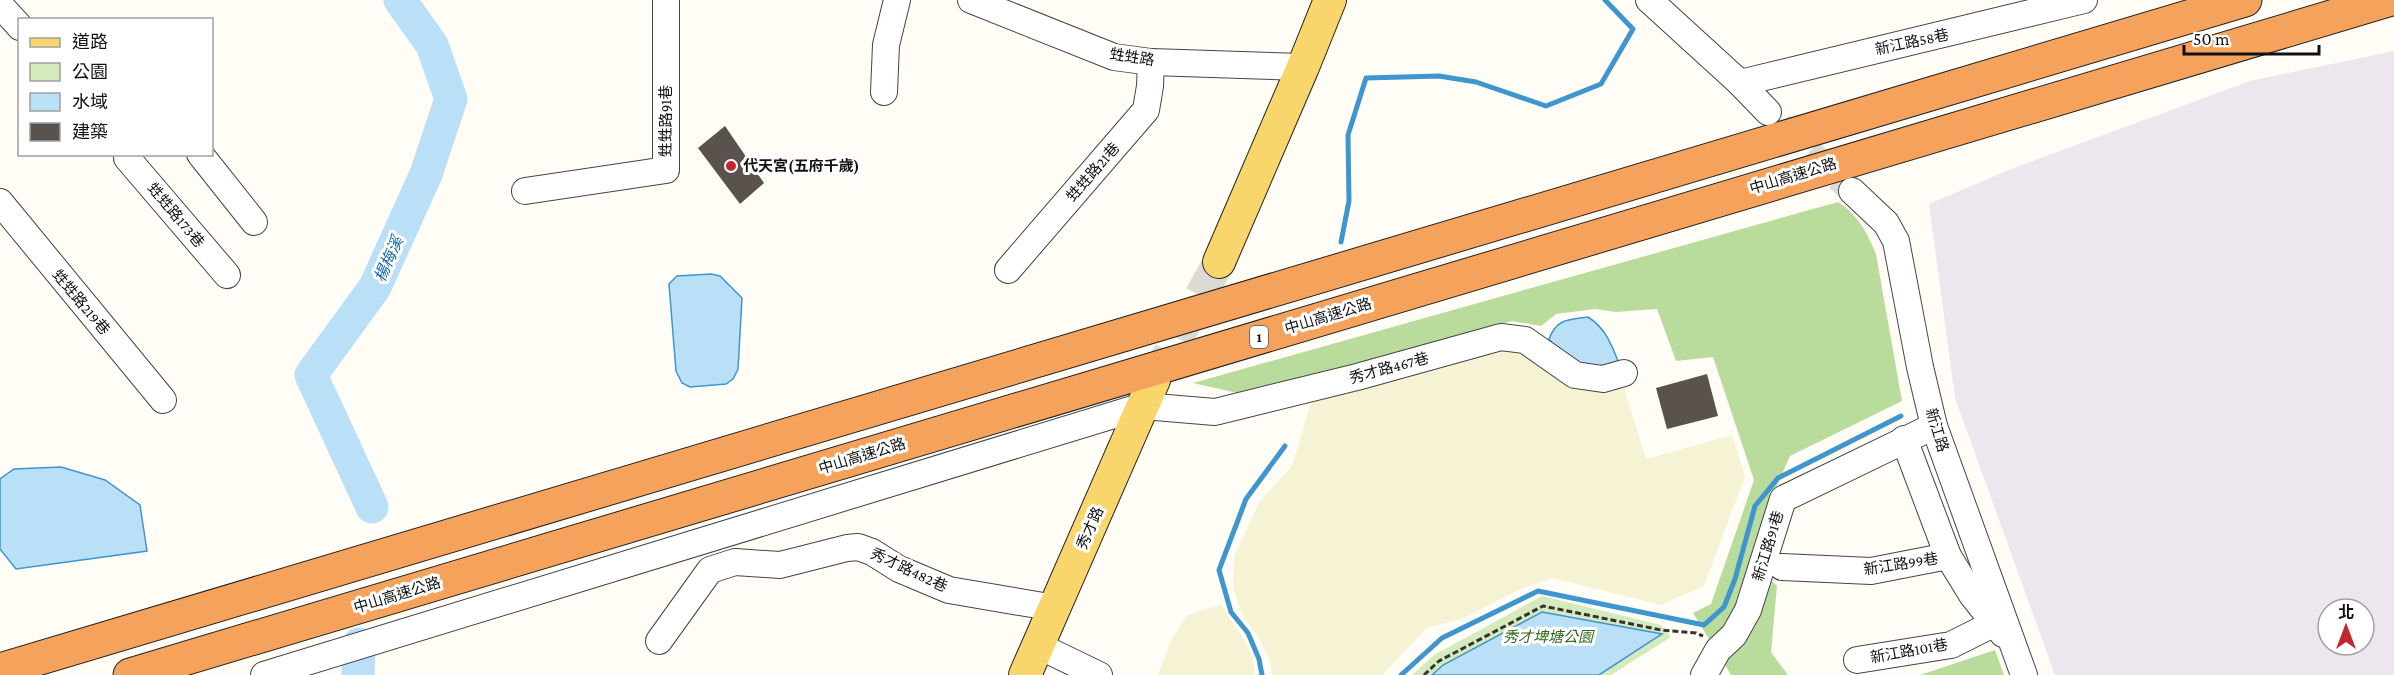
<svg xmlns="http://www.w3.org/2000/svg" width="2394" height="675" viewBox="0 0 2394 675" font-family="'Crimson Pro','Noto Sans TC',serif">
<rect width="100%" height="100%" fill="#fffdf5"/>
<path fill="#eee6ef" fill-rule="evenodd" d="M2394,51V675H2055L1955,398L1929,204L2011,169L2250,81ZM2328,609H2364V645H2328Z"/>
<g fill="#f6f3d4">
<path d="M1522,348L1574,386L1624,388L1646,459L1732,435L1745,476L1704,586L1661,605L1552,578L1514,592L1462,619L1427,628L1382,675H1272L1270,661L1259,638L1242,615L1233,587L1234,556L1260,501L1292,466L1312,400L1495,349Z"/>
<path d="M1221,605L1247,644L1253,658L1255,675H1158L1172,638L1188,615Z"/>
</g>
<path fill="#d5ebbd" d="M1542,596L1661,625L1671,637L1611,675H1412L1434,655Z"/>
<g fill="#b9dc9c">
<path d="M1838,202C1858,215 1867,232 1876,254L1902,401L1790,456L1771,499L1751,561L1777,586L1771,652L1788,675H1731L1693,613L1711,604L1754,480L1713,357L1676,361L1657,309L1616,312L1595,309L1556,314L1541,326L1512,321L1242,394L1193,383Z"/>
<path d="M1995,650L2004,675H1920Z"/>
</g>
<g fill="#b9e0f7" stroke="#3f96cf" stroke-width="1.5">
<path d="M711,274L720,276L742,298L738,369L733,379L726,384L690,387L682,383L676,371L669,284L677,276Z"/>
<path d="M1588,317C1605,328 1611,343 1618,361C1595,381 1562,360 1549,339C1557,318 1569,320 1588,317Z"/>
<path d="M61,467L105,480L140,505L147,551L16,569L0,549V479L14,469Z"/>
<path d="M1542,612L1662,634L1599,675H1432L1443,665Z"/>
</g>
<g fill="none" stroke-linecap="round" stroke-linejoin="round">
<g stroke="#3f96cf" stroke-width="5">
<path d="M1341,242L1349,201L1348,135L1366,78L1439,76L1476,82L1546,106L1601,84L1633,29L1605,0"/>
<path d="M1262,675L1259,659L1248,633L1231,612L1219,570L1246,499L1285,446"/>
<path d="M1401,675L1442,638L1538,591L1704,625L1724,607L1735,579L1755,506L1778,478L1901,416"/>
</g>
<g stroke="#b9e0f7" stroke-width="33">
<path d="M372,507L311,375L375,287L426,174L451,99L432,45L400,0"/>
<path d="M358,675L359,644"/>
</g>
</g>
<g fill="#5a524d">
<path d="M725,126L764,183L740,204L698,148Z"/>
<path d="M1707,374L1718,416L1667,429L1656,388Z"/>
</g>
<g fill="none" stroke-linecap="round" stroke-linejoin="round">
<path stroke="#dbdad3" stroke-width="26" stroke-dasharray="26 13" stroke-linecap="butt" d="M1781,125L1852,191"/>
<path stroke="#dbdad3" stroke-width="32" stroke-dasharray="32 16" stroke-linecap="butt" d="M1154,380L1219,262"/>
<g stroke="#444" stroke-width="28">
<g id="minor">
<path d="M971,0L1114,57L1151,62L1303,67"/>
<path d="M1649,0L1740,83L1768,112"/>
<path d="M0,5L20,27"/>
<path d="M1740,83L2084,0"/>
<path d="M884,92L886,45L897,0"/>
<path d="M127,154V158L227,275"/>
<path d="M200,154L254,222"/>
<path d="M525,191L666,170V0"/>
<path d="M1852,191L1886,223L1896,241L1920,367L1934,426L2024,675"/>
<path d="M0,202L163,400"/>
<path d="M1008,270L1146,110L1150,86L1151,62"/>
<path d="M1904,439L1948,556L1972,595L2003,634"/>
<path d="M1782,567L1871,571L1948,556"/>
<path d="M659,641L710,570L735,562L780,565L847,548L858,547L872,552L899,569L949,590L1055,608"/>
<path d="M1039,646L1099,675"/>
<path d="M1857,660L1951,645L1993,624"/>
<path d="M264,675L1143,406L1215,412L1357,377L1501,337L1525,340L1575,375L1603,379L1624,373"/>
<path d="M1704,675L1718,650L1734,635L1748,610L1783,499L1934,426"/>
</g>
</g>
<g stroke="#222" stroke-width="34">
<g id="major">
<path d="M1219,262L1303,67L1330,0"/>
<path d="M1025,675L1154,380"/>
</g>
</g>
<g stroke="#222" stroke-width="35">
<g id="highway">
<path d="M0,670L2245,0"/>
<path d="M130,675L2388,0"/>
</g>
</g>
<path stroke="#333" stroke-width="3" stroke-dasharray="6 3" stroke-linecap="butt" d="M1424,675L1439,661L1543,606L1661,630L1696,633L1703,636"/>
<use href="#minor" stroke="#fff" stroke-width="26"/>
<use href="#major" stroke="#f9d66b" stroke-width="32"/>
<use href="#highway" stroke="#f5a25d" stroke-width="33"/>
</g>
<circle fill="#c4262e" stroke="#fff" stroke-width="2" cx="731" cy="166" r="6"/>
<g text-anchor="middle" stroke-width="6" stroke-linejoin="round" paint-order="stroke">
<rect fill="#fff" stroke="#585858" stroke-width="1.5" x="1250" y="326" width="18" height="22" rx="4.5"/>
<g font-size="14" font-weight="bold" fill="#111">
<text x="1259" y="342">1</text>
</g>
<g font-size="15" fill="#111" stroke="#fff">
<text transform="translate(1912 42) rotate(-12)" y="5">新江路58巷</text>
<text transform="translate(1132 57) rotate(9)" y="5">甡甡路</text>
<text transform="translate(666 121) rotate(-90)" y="5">甡甡路91巷</text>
<text transform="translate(1093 172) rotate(-49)" y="5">甡甡路21巷</text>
<text transform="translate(1793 176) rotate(-17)" y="5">中山高速公路</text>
<text transform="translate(176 215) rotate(50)" y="5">甡甡路173巷</text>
<text transform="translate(81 302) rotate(50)" y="5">甡甡路219巷</text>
<text transform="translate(1328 316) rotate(-17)" y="5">中山高速公路</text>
<text transform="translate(1389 368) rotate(-15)" y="5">秀才路467巷</text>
<text transform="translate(1937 430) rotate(73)" y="5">新江路</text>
<text transform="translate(862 456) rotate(-17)" y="5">中山高速公路</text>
<text transform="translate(1090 528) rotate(-66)" y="5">秀才路</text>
<text transform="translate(1768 546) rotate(-73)" y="5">新江路91巷</text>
<text transform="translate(1901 564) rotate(-9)" y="5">新江路99巷</text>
<text transform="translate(909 570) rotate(25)" y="5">秀才路482巷</text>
<text transform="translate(397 595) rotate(-17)" y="5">中山高速公路</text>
<text transform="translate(1909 651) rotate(-10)" y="5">新江路101巷</text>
</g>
<g font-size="15" font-weight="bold" fill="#111" stroke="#fff" text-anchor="start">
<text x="743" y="171">代天宮(五府千歲)</text>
</g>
<g font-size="15" font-style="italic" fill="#2f6b1f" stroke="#fff">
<text x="1548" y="642">秀才埤塘公園</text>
</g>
<g font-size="16" font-style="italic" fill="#1768a6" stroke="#fff">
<text transform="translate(388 259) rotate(-66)" y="6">楊梅溪</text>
</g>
</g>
<rect x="18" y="18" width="195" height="138" fill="#ffffff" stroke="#a0a0a0" stroke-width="1.5"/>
<rect x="30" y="38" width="30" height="9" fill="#f9d66b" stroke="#a0a0a0" stroke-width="1.5"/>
<text x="72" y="48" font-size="18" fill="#111111">道路</text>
<rect x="30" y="63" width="30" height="18" fill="#d5ebbd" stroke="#a0a0a0" stroke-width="1.5"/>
<text x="72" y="78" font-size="18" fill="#111111">公園</text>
<rect x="30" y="93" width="30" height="18" fill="#b9e0f7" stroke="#a0a0a0" stroke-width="1.5"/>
<text x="72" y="108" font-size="18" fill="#111111">水域</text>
<rect x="30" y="123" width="30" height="18" fill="#5a524d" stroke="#a0a0a0" stroke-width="1.5"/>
<text x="72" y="138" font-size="18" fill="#111111">建築</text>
<g transform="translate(2346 627)"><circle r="28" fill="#ffffff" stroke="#a0a0a0" stroke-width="1.5"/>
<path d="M0-4.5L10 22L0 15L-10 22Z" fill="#c4262e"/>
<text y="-9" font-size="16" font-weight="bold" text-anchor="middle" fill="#111111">北</text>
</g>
<path d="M2184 45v9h135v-9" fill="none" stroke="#111111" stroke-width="3"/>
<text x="2193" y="45" font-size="18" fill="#111111" stroke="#ffffff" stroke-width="4.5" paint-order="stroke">50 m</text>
</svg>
